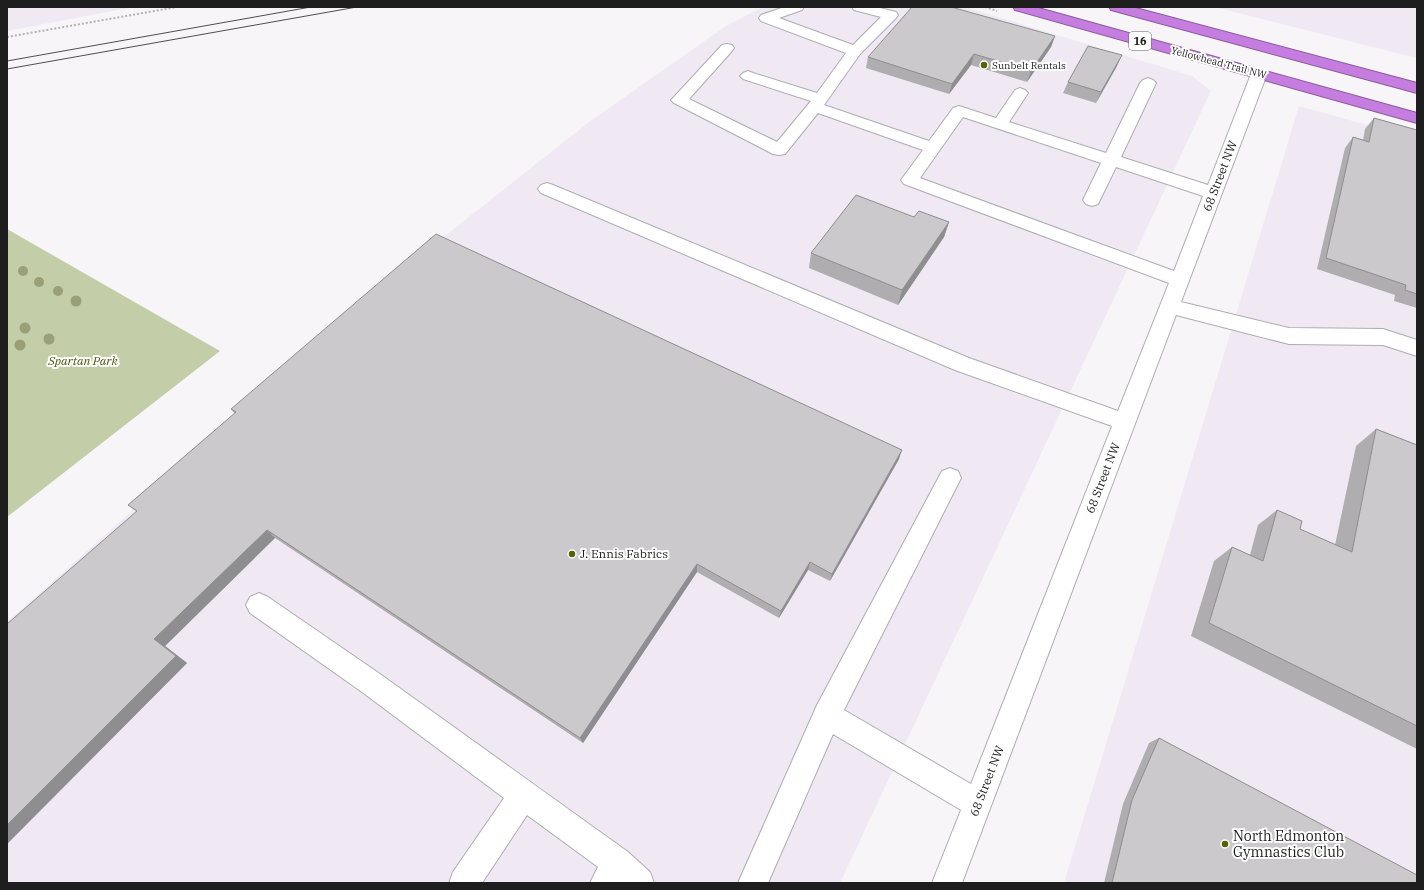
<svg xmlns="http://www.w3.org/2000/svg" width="1424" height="890" viewBox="0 0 1424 890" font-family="'IBM Plex Serif',serif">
<rect width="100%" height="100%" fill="#f7f5f8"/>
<g fill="#f0e9f3">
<path d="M7,7H134L7,31Z"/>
<path d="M763,7H965L1192,76L1211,91L840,883H7V622L412,262L589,122L726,26Z"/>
<path d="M1216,7H1417V58L1219,8Z"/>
<path d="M1299,106L1417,139V883H1064Z"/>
</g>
<path fill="#c3cda8" d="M7,229L220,351L7,517Z"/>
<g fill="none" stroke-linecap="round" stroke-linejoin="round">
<g stroke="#aeacaf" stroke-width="2">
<g id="minor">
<path d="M784,7H804L802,10L779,18L853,45L881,17L854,10L852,7H876L896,12L898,15L896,18L860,54L824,105L929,141L953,108L959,106L996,118L1015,90L1020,88L1025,90L1028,93L1009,122L1106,153L1140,83L1143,80L1148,78L1153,80L1156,83L1121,157L1208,185L1251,74L1254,71L1259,69L1264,71L1267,74L1181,302L1289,328L1383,329L1417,340V356L1383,345L1289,344L1176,315L962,883H932L961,810L833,734L768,883H738L817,705L942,471L950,468L958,471L961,478L844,710L971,784L1112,426L955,370L541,193L538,189L541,185L547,183L553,185L969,358L1118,411L1169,283L904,184L901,180L923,150L818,113L785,154L779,155L773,154L674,103L671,100L674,97L722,45L727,44L732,45L734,48L732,51L689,99L777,142L811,101L743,79L740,76L743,73L748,71L753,73L817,93L846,53L761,21L759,18L761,15ZM963,117L1101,163L1083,200L1086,204L1092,206L1098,204L1116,167L1203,196L1174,271L920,178Z"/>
<path d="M259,593L268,597L380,674L628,852L650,872L654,883H590L598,867L527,815L482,883H449L453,872L504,798L362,692L250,613L246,605L250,597Z"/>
</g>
</g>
<g stroke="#8b5c9c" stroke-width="2">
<g id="highway">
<path d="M1013,7H1035L1417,113V123L1015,10Z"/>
<path d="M1109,7H1132L1417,83V93L1111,10Z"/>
</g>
</g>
<g stroke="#b2b0b3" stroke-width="2" stroke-dasharray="2 2" stroke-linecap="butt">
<path d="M985,7L997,11"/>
<path d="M7,37L177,7"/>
</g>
<use href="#minor" fill="#fff" fill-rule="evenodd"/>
<use href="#highway" fill="#c57de0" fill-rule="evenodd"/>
<g stroke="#504e50" stroke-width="1">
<path d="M7,61L311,7"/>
<path d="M7,69L357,7"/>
</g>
</g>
<g fill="#999f76">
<circle cx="23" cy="271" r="5"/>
<circle cx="39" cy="282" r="5"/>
<circle cx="58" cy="291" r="5"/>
<circle cx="76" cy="301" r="5.5"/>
<circle cx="25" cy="328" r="5.5"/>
<circle cx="49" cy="339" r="5.5"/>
<circle cx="20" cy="345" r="5.5"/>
</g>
<g fill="#afadaf">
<path d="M1055,36L1051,47L1027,82L971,65L949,94L866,68L868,57Z"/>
<path d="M1117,66L1096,103L1063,93L1068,82Z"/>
<path d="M1374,118L1417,130V308L1394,301L1395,295L1317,269L1345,148L1353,137L1363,140L1365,129Z"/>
<path d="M914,217L949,222L944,237L898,305L809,268L811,253Z"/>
<path d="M231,409L899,459L830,581L808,570L779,618L697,572L583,743L275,538L165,646L187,663L7,844L136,511L128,505L235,414Z"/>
<path d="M1376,429L1417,445V749L1191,636L1214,561L1232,547L1250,555L1258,525L1277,510L1300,529L1335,545L1356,446Z"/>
<path d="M1159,738L1417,883H1104L1123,804L1149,743Z"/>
</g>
<g fill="#8e8d8f">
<path d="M1055,36L1051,47L1027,82L1031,71Z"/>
<path d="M974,54L971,65L949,94L952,84Z"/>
<path d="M1122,55L1117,66L1096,103L1101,92Z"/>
<path d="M949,222L944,237L898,305L902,290Z"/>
<path d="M902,450L899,459L830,581L832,574Z"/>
<path d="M267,530L275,538L165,646L187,663L7,844V825L154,639Z"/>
<path d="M810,562L808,570L779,618L781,611Z"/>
<path d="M697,564V572L583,743L580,738Z"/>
</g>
<g fill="#cbc9cc" stroke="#8e8d8f">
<path d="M912,7H951L1055,36L1031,71L974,54L952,84L868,57Z"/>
<path d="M1088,46L1122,55L1101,92L1068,82Z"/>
<path d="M1374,118L1417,130V294L1405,290L1406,285L1326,258L1353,137L1369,142Z"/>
<path d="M856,195L914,217L919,211L949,222L902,290L811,253Z"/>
<path d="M436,234L902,450L832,574L810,562L781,611L697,564L580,738L267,530L154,639L176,656L7,825V624L137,511L128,505L236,412L231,409Z"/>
<path d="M1376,429L1417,445V726L1209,623L1232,547L1263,561L1277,510L1302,521L1300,529L1352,552Z"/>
<path d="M1159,738L1417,875V883H1112L1132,800Z"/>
</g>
<g fill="#556205" stroke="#fff" stroke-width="1.5">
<circle cx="984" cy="65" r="4"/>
<circle cx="572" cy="554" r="4"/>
<circle cx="1225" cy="844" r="4"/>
</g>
<g text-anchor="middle" stroke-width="4" stroke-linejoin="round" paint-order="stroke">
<g font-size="10" fill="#1f1e1f" stroke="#fff">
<text transform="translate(1219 62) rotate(15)" y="4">Yellowhead Trail NW</text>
</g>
<g font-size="10" fill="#1f1e1f" stroke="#fff" text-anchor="start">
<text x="992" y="69">Sunbelt Rentals</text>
</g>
<rect fill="#fff" stroke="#626262" stroke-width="1" x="1129" y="32" width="22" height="18" rx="3"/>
<g font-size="11" font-weight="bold" fill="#1f1e1f">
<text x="1140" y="45">16</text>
</g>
<g font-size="12" fill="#1f1e1f" stroke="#fff">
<text transform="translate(1220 176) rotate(-69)" y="4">68 Street NW</text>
<text transform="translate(1103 478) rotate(-69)" y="4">68 Street NW</text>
<text transform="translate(987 781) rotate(-69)" y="4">68 Street NW</text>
</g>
<g font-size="12" font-style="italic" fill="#4c580b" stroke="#fff">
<text x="83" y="365">Spartan Park</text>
</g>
<g font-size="12" fill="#1f1e1f" stroke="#fff" text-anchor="start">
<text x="580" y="558">J. Ennis Fabrics</text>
</g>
<g font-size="14" fill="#1f1e1f" stroke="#fff" text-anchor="start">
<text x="1233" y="841">North Edmonton<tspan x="1233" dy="16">Gymnastics Club</tspan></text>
</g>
</g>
<rect width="1424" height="890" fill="none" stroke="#1f1e1f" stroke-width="16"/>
</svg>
